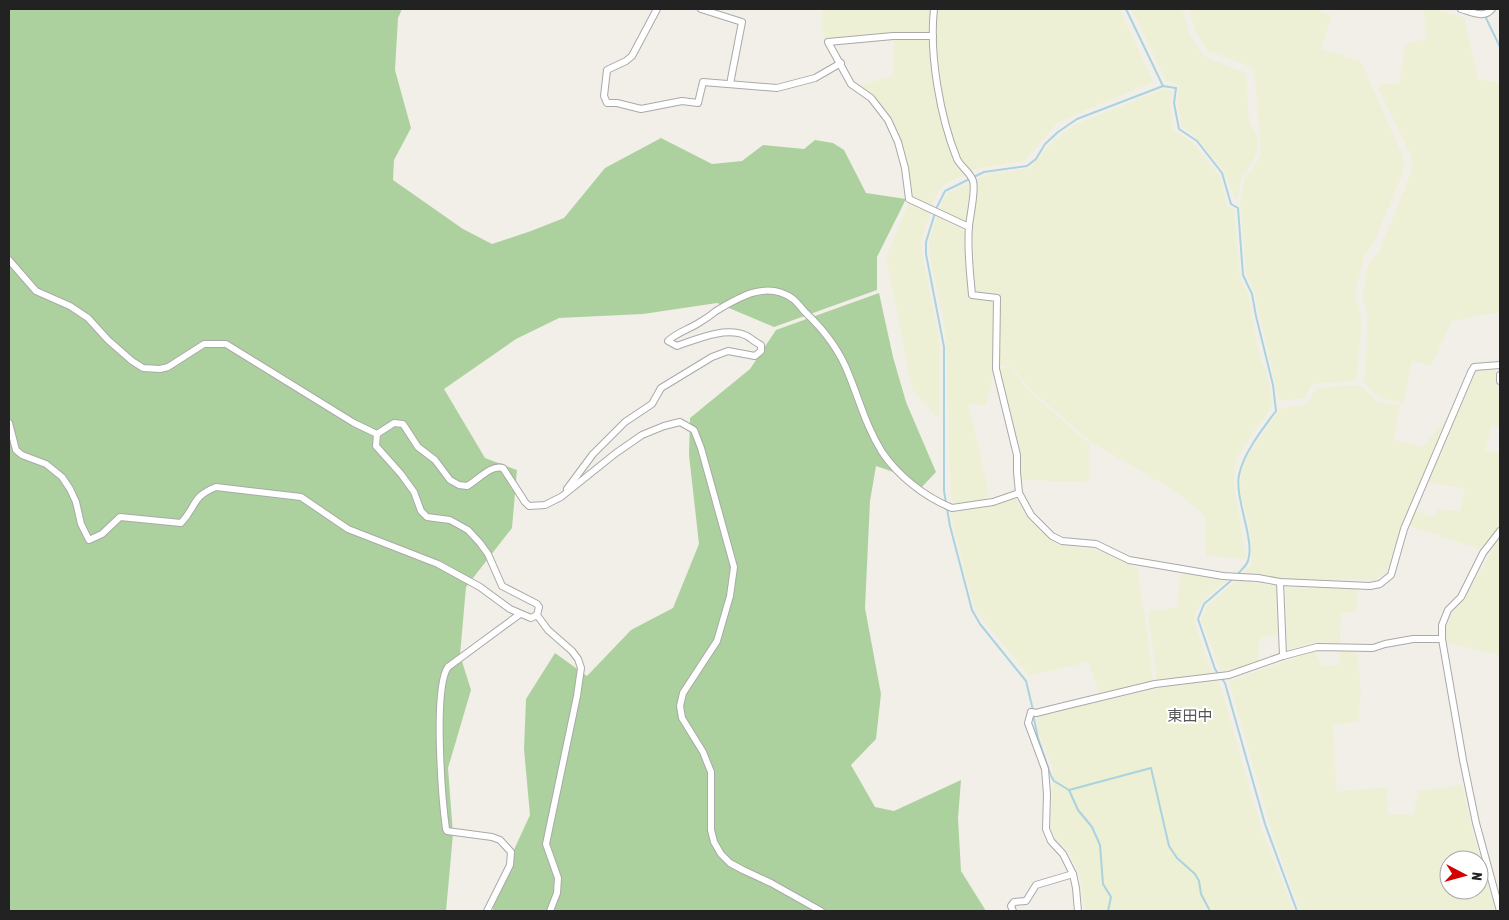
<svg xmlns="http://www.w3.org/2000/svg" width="1509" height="920" viewBox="0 0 1509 920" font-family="'Asap Condensed','Noto Sans JP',sans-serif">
<rect width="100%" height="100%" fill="#f2efe9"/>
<g fill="#eef0d5" fill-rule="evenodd">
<path d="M821,9H931L928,33L903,32L824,39Z"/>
<path d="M938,9H1120L1153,82L1058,122L1024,161L980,168L970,171L960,159L944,106L936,36Z"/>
<path d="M1132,9H1182L1190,37L1205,57L1246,73L1249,121L1257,137V152L1251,165L1243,175L1236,202L1224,171L1193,134L1182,128L1177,103L1179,85L1166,81Z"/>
<path d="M1189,9H1318L1317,10L1332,16L1321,49L1361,61L1404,159L1403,172L1374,243L1364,257L1355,294L1362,321L1356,381L1312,384L1304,398L1279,401L1255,294L1246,273L1240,203L1245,178L1254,168L1261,153L1254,68L1208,51L1195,30Z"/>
<path d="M1424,9H1435L1464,18L1478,79L1500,83V312L1452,321L1431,366L1412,361L1404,403L1380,398L1364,383L1367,343V311L1362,299L1368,265L1379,252L1411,173L1412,158L1377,85L1399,83L1405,44L1426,39Z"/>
<path d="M894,39L928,40L932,44L934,96L953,158L966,175L948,182L940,189L930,207L911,197L901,142L859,86L894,75Z"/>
<path d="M1163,89L1173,91L1170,106L1173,129L1191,141L1220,176L1227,205L1234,209L1240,277L1249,298L1260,359L1267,372L1272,405L1236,458L1234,485L1246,559L1206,556V517L1177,492L1091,442L1033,392L1011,366H1000V296L975,292L973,229L976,179L989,174L1030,168L1049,145L1076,124Z"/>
<path d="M970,182L966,224L939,212L944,198L949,192Z"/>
<path d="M909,202L930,213L920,243L939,336V419L912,390L886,257Z"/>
<path d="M937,216L965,231L969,297L993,301L994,371L986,406L968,403L989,492L987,500L957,504L951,498L946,344L943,317L929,253V241Z"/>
<path d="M1010,367L1032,394L1090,444L1089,482L1019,480L1021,461L1000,368Z"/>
<path d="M1478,370H1497L1496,380L1500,399V427L1492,426L1485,450L1500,454V523L1496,532L1480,549L1410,526L1416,511L1434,517L1437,509L1460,511L1465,489L1427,482L1473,373Z"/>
<path d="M1359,385L1378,402L1400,405L1394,440L1423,447L1447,417L1398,537L1387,572L1375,580L1284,579L1241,574L1252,565L1249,524L1239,491L1243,463L1279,409L1303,405L1311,401L1312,393L1323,387Z"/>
<path d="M1016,498L1027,517L1057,544L1106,552L1138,569L1141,596L1145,615L1153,682L1100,695L1088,662L1029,676L975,610L950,513L985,507Z"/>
<path d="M1500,537V655L1446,643L1445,630L1453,611L1467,593Z"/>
<path d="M1180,573L1228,579L1207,597L1195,612V625L1212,673L1157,681L1148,611L1177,607Z"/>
<path d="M1237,580L1276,586L1277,636L1260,637L1258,662L1221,672L1201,619L1207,606Z"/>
<path d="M1286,588H1357V611L1341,613L1340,644L1315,642L1287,650Z"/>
<path d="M1339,650L1357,653L1361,689L1358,722L1333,724L1337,792L1387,787L1388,814L1413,815L1418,791L1462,785L1475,841L1495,911H1300L1273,836L1229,681L1315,651L1321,666L1340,665ZM1449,860H1479V890H1449Z"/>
<path d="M1216,680L1220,684L1262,831L1294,911H1085L1079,873L1068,851L1053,835L1051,828L1053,768L1039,734L1037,716L1177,684Z"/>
</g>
<g fill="#add19e">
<path d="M9,9H402L398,18L395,70L411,128L394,160L393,180L463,229L492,244L531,231L564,218L605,168L661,138L712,164L742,161L763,145L804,149L815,140L833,143L844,150L866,193L906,199L877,257V290L774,327L717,303L643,314L559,318L516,339L444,389L485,458L517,470L512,528L466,587L460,655L471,690L448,768L453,834L446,911H9Z"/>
<path d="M879,293L893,357L906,402L936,472L920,489L905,476L876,466L870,501L865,608L881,694L876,739L851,765L875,807L894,811L961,780L958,818L961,871L986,911H493L494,893L530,815L524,749L526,699L555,653L587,676L631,630L673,608L699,544L689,455L690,418L750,369L776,330Z"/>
</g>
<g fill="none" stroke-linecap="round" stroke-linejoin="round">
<g stroke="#aad3df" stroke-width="2">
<path d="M1126,9L1163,86"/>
<path d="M1485,16L1500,47"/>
<path d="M1219,675L1215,669L1198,619L1204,604L1234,578"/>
<path d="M1222,679L1225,683L1265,824L1297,911"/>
<path d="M1033,710L1026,681L980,624L972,610L950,526L944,491V347L926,254V242L930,229L937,207L945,191L984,172L1027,166L1036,159L1045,144L1058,132L1077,119L1163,86L1176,88L1174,103L1179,129L1197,141L1222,173L1231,204L1238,208L1243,275L1252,294L1256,316L1273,385L1276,411C1263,428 1243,454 1239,475C1234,499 1257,543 1247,563C1245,567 1240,571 1237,575"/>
<path d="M1033,714L1038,738L1051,776L1054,781L1069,790L1078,810L1092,827L1100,845L1103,884L1111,897L1108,911"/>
<path d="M1069,790L1151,768L1169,846L1177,858L1195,874L1199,881L1201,894L1210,911"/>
</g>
<g stroke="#a9a9a9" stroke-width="8">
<g id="street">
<path d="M657,9L632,56L626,61L607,70L604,96L607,103H617L641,109L682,101L698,103L703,82L777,88L815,78L841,63"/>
<path d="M701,9L742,22L730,84"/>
<path d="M934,9C929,54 940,117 957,159C961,167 970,172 973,181C976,189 970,216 969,226C967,249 970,272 972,295L997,298L996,369L1017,455V472L1019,493L1031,515L1052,536L1062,541L1096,544L1129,560L1223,576L1258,578L1280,582L1370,586L1380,584L1391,575L1404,529L1471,372L1474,367L1500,365"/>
<path d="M1461,9C1472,12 1484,19 1492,9"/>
<path d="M933,36H893L828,42L851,84L871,98L888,120L898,142L905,168L909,199L969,227"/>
<path d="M9,260L36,291L70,306L88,318L108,340L132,361L143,368L160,369L168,367L204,344H226L354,423L377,434"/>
<path d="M1500,375V381"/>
<path d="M9,423L16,450L22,455L46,464L62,477L70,489L76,502L81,524L89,540L102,534L120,517L181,523C197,506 191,497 216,487L301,497L348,529L438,564L480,587L510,609L531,618L537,615"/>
<path d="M377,434L394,423L403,424L418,447L435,460L450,480L459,485L467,486C478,480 491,464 503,468L525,502L529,506L545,505L561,497L616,453L642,435L664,426L680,422L694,430L701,448L734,567L730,596L717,641L683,693L680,706L682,718L703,752L711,772V830L714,842L721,854L730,863L743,870L771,883L821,911"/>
<path d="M377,434L376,446L401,474L414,492L421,511L427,517L450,520L468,530L480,543L488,554L502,586L537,604L539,607L537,615L548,630L572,651L578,659L581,668L577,696L546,844L558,878L557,893L550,911"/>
<path d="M567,489L593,454L625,422L652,404L661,388L712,357L728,351L755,356L761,351V345C756,343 752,339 747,336C726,326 697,339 677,346L668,341C676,333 687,330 697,324C704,320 710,316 716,311C739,297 767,280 793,299C798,303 802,309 806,313C825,331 840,351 849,375C860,402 866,426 882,452C898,476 925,497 952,508L993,502L1019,493"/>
<path d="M1500,531L1483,553L1461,597L1448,610L1442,625V639L1463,760L1476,823L1500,911"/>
<path d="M1280,582L1283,656"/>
<path d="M487,911L510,865L511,852L500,840L492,837L447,831L446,829C442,800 433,688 448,667L520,614"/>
<path d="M1013,911L1011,906L1014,902L1026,901L1036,885L1073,874"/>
<path d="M1078,911L1076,888L1073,874L1063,854L1051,841L1046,829L1047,794L1045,769L1028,723L1031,712L1036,713L1064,706L1155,684L1229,675L1283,656L1317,647L1373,648L1385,644L1413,639H1442"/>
</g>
</g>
<use href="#street" stroke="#fff" stroke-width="6"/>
</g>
<g text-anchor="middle" stroke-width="4" stroke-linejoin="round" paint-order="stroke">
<g font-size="15" fill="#555" stroke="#fff">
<text x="1190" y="721">東田中</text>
</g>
</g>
<rect width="1509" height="920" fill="none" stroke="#222222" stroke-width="20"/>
<g transform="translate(1464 875) rotate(96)"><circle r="24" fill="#ffffff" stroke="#a7a7a7"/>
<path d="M0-4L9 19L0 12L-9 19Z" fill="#d40000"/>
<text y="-8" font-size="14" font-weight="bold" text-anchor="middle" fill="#222222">N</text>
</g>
</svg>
